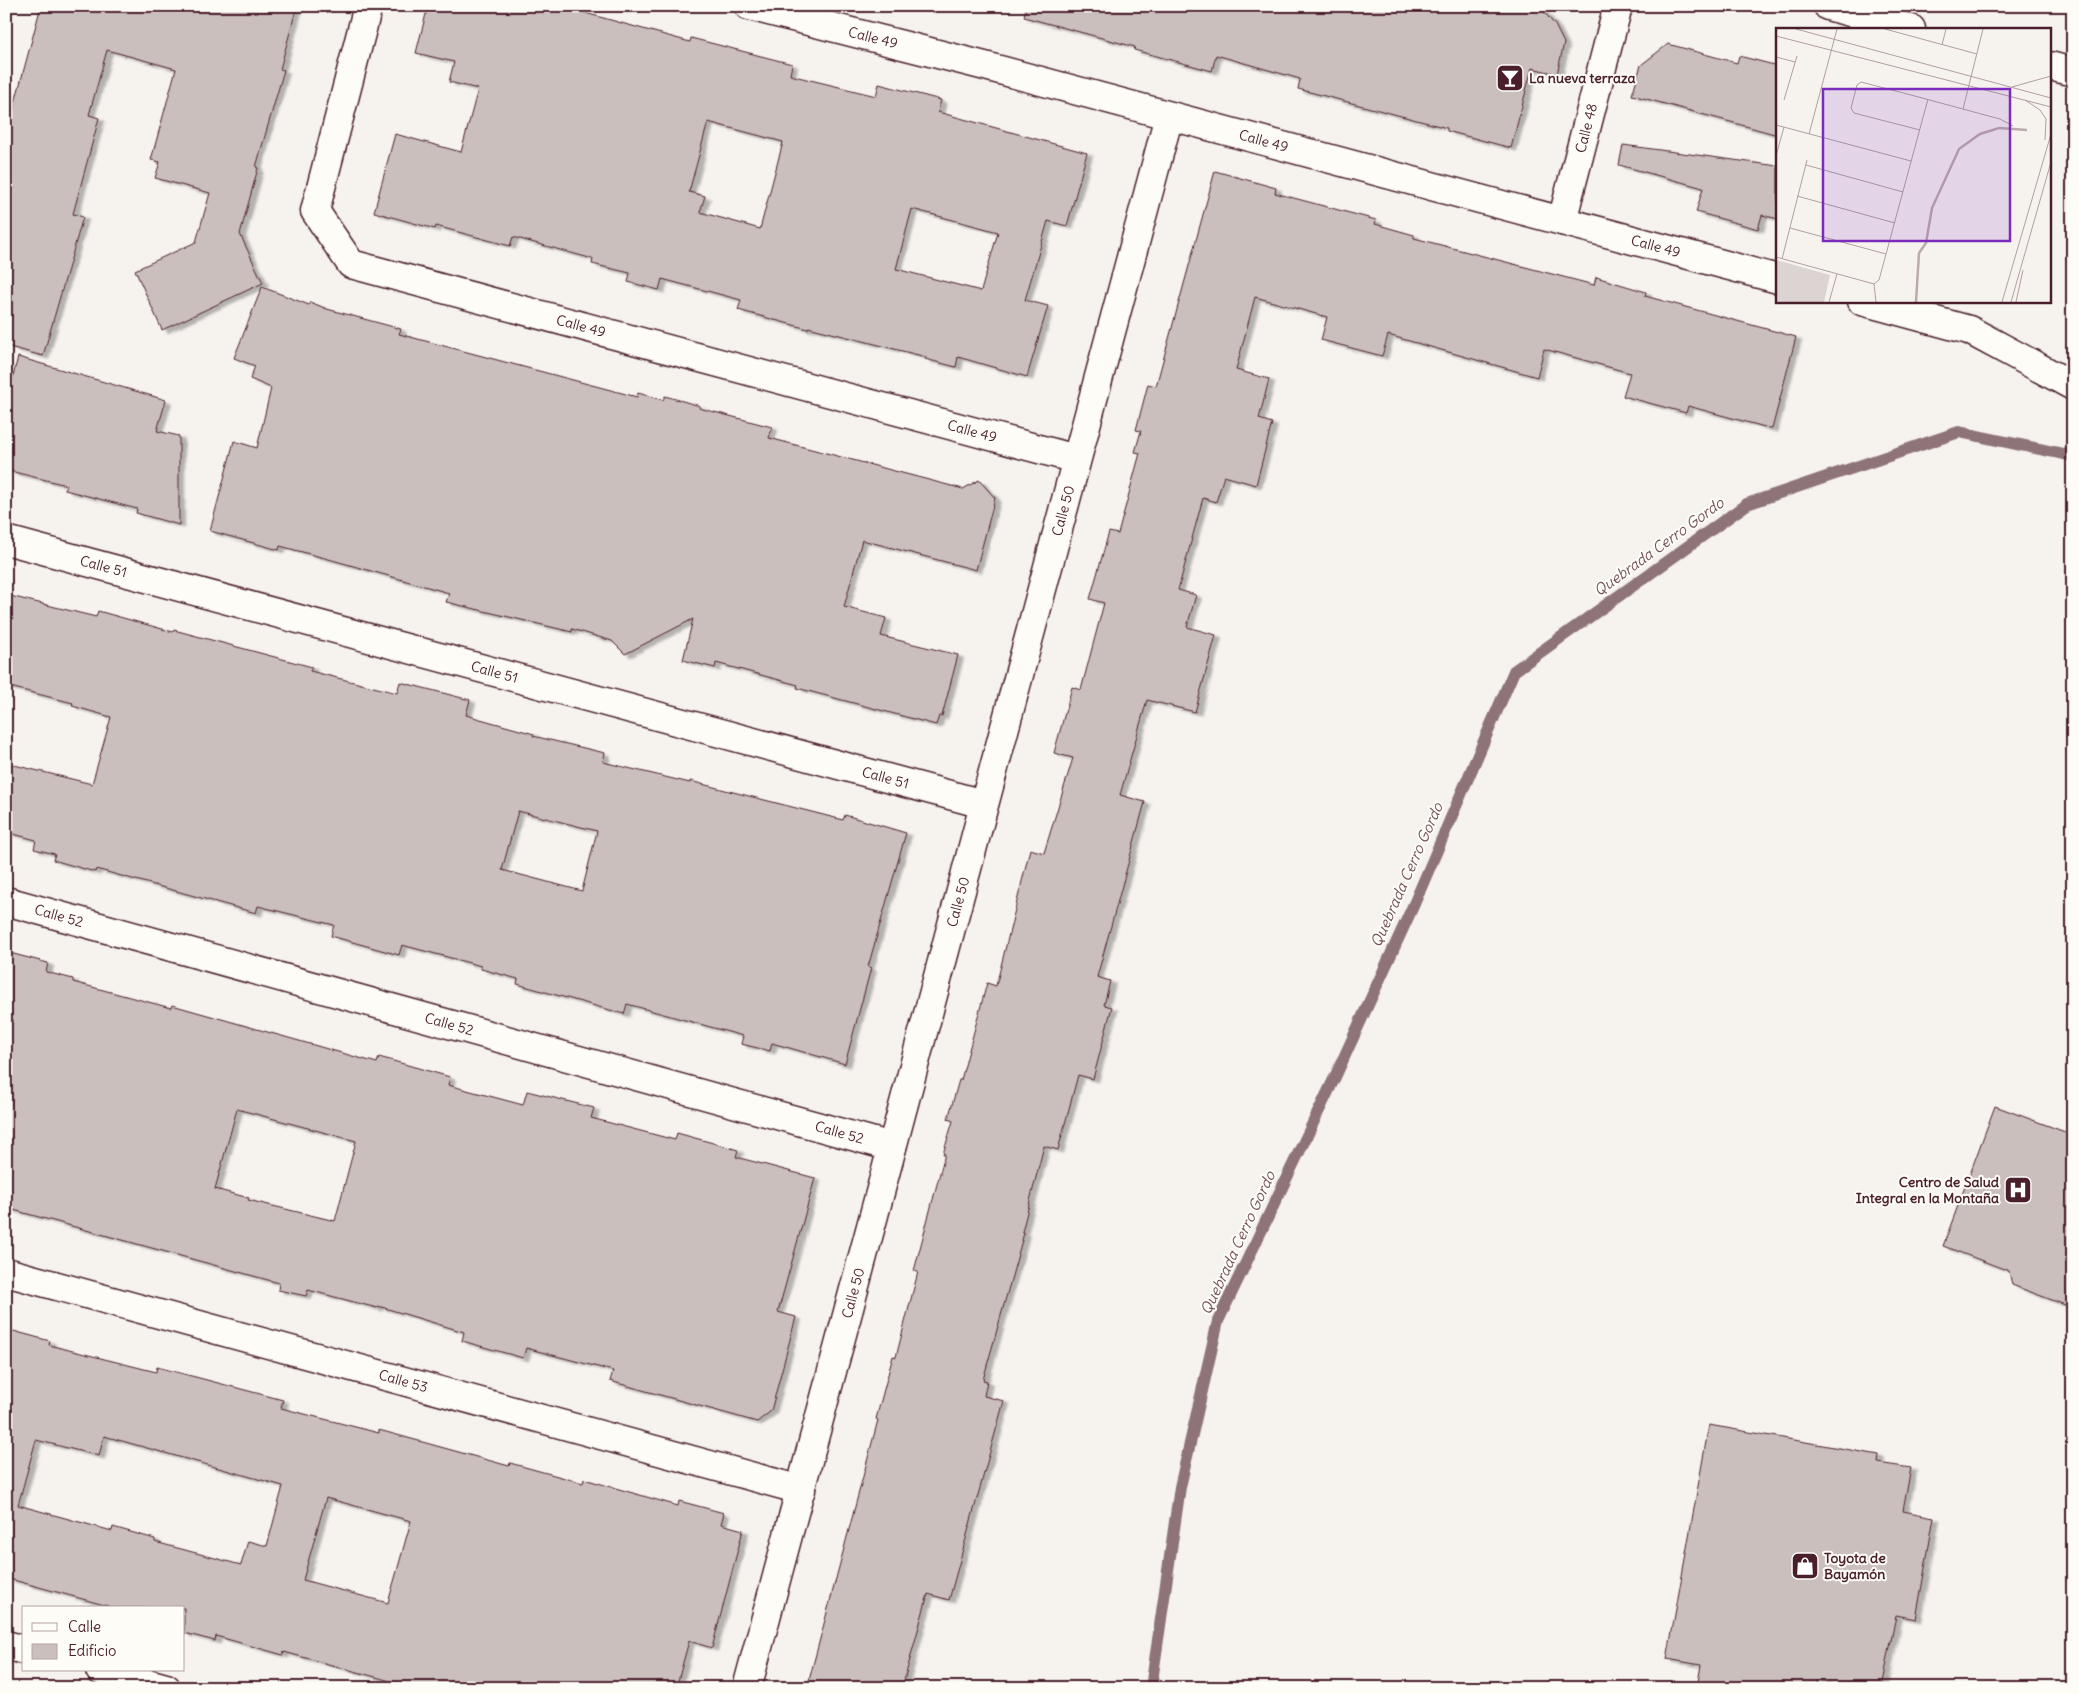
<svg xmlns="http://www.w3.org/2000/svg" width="2079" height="1694" viewBox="0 0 2079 1694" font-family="Delius,sans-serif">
<defs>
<filter id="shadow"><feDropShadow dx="5.5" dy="3" stdDeviation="1" flood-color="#0004"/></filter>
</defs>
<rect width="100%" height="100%" fill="#f6f3ef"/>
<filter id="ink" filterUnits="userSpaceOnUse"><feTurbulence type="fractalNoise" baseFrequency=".02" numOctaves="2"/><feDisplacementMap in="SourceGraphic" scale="10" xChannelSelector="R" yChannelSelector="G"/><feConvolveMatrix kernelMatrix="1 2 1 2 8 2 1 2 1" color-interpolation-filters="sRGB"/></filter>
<g filter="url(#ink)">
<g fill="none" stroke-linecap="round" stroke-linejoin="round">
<path stroke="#8e7378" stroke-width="12" d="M1151,1688L1180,1487L1218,1321L1336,1075L1414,904L1514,671L1747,504L1959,432L2073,456"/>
</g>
<g fill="#cbbfbe" stroke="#4a1f2b" fill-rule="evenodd" filter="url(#shadow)">
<path d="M41,6H297L280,69L284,70L256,167L258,168L240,234L263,283L162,330L135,270L196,242L210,193L155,178L160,162L151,160L176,69L107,50L89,115L99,118L73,214L83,217L43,356L6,346V108L13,110Z"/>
<path d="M428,6H560L690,42L691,38L792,64L790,75L876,96L879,84L941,100L938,112L1087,153L1067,226L1048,221L1025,300L1048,306L1027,377L958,357L956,367L925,359L926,357L808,327V329L738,310L741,300L662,279L659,290L628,282L630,273L592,264L593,259L513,237L510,246L436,226L435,229L374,212L395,134L461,152L478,89L449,82L454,62L416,53ZM708,122L783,142L760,229L700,212L705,196L689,192ZM912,209L998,232L981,291L896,269Z"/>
<path d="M1026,6H1539L1555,25L1564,43L1557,74L1532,68L1511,148L1447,131V128L1298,89L1300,79L1216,55L1212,71L1134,50L1135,47L1024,17Z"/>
<path d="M1668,44L1737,63L1739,56L1778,66V135L1632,95L1641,65Z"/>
<path d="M1623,145L1778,166V219L1762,215L1758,229L1696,212L1703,188L1619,165Z"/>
<path d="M1215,171L1276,188L1275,193L1376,220L1375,224L1414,235V238L1594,285L1596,277L1646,292L1645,296L1796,337L1772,429L1688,406L1686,413L1623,396L1630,373L1544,349L1537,377L1388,335L1382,356L1321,340L1327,317L1255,297L1236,370L1269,379L1259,419L1272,423L1256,485L1224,476L1216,502L1203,498L1178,590L1196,595L1187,627L1216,635L1195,712L1147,700L1120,795L1145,802L1097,977L1110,981L1104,1005L1112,1007L1093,1079L1078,1075L1058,1150L1044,1146L1022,1232L1024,1233L983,1380L987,1381L984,1396L1004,1401L949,1600L928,1594L902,1688H807L878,1420L876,1419L893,1356L896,1357L918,1272L914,1271L945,1154H943L953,1121L948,1119L959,1080H961L987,983L996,986L1030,849L1044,853L1073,758L1054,753L1072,687L1081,690L1104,603L1090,599L1109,532L1118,534L1140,453L1135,452L1141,431L1136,430L1148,384L1156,386Z"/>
<path d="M262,287L309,305L310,302L327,309L401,329L399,334L637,397L638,393L663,400L665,396L700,406L699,408L772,427L769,438L963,489L979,480L995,498L976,570L862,540L844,607L886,618L881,636L958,655L942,716H939L936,725L797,688L798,685L716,663L715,668L683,660L693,619L625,654L612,641L572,629V632L446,602L449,593L332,560L280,546L279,550L210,531L234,441L257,448L271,388L250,379L255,366L234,358Z"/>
<path d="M18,357L166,400L157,431L179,436V525L136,513L137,509L65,490L66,485L6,470V403Z"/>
<path d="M6,595L96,617L98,611L173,632L174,630L312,667L310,671L397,693L400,682L470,700L466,715L534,734L533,736L605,753L603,762L690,783V781L843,820L845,815L906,833L868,967L871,968L845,1064L772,1043L770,1051L741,1044L743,1036L627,1004L624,1014L517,984L518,979L481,969V966L402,945L399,955L331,936L334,925L258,906L256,913L96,869L95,872L53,860L55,854L34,849L36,840L6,832V763L92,784L111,717L72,706L73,703L6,686ZM518,811L597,831L582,891L502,870Z"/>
<path d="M6,952L48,963L46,972L73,979V982L171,1008L172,1005L377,1063L379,1057L450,1077L448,1085L523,1105L527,1091L594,1108L591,1118L675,1140L677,1133L738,1150L736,1157L815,1178L778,1312L796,1317L771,1411L757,1422L610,1381L613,1371L526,1348L523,1358L462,1341L464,1332L378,1306L377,1308L308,1290L306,1296L278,1290L279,1283L6,1208ZM237,1109L356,1141L335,1221L248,1200L249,1198L215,1189Z"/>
<path d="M1995,1106L2073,1135V1308L2012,1285L2009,1271L1943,1246Z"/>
<path d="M6,1329L50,1341L49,1345L156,1372L157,1367L283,1400L281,1408L379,1433V1430L509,1466L510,1463L583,1483L584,1479L678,1506L679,1501L724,1513L721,1524L743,1530L712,1648L689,1641L676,1688H416L284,1652L283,1655L216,1636L215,1641L184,1633V1608H115L6,1578ZM104,1436L283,1486L267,1546L248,1541L241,1565L155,1542V1539L113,1527L112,1531L18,1505L36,1440L99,1456ZM326,1498L411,1521L388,1603L303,1580Z"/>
<path d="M1709,1425L1879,1455L1878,1463L1911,1468L1903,1511L1934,1517L1916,1619L1896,1615L1882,1688H1856L1816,1681L1815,1688H1697L1701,1665L1667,1659Z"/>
</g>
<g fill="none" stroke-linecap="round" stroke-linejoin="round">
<g stroke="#4a1f2b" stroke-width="31">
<g id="minor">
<path id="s1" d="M368,6L315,211L351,264L1076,459"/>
<path id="s2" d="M749,6L985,66L1778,279"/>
<path d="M1828,6L1911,29"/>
<path d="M2050,66L2073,72"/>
<path id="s3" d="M1562,221L1618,6"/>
<path d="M1862,301L1969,330L2073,386"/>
<path id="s4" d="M6,540L983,804"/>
<path id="s5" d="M6,901L892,1147"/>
<path id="s6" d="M6,1272L801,1490"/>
<path d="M6,1645L24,1650"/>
<path d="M100,1670L166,1688"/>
<path id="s7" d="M747,1688L1169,116"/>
</g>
</g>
<use href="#minor" stroke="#fdfcf7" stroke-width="28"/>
</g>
</g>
<defs>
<g id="bar-square" transform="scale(1.4375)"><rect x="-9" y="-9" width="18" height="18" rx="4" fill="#4a1f2b" stroke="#fdfcf7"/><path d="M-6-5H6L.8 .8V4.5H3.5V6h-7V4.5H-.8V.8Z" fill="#fff"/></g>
<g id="hospital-square" transform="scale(1.4375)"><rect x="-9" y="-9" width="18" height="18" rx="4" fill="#4a1f2b" stroke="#fdfcf7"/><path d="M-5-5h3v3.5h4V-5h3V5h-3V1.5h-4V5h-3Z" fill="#fff"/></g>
<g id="shop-square" transform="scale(1.4375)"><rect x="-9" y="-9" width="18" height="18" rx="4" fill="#4a1f2b" stroke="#fdfcf7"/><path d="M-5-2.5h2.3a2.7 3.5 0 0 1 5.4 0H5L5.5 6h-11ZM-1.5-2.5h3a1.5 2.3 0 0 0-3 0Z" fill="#fff"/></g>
</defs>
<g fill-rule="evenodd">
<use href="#bar-square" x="1510" y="78"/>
<use href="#hospital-square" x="2018" y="1190"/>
<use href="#shop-square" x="1805" y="1566"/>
</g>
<g text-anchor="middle" stroke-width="4" stroke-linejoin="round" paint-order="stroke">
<g font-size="14" fill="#4a1f2b" stroke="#fdfcf7">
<text dy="5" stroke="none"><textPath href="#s2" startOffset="128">Calle 49</textPath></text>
<text dy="5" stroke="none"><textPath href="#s3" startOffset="96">Calle 48</textPath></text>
<text dy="5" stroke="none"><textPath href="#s2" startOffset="532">Calle 49</textPath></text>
<text dy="5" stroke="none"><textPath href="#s2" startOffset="938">Calle 49</textPath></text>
<text dy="5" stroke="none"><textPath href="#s1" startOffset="514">Calle 49</textPath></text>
<text dy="5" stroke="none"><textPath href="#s1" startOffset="919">Calle 49</textPath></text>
<text dy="5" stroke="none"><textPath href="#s7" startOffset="1219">Calle 50</textPath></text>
<text dy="5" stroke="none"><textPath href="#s4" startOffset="101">Calle 51</textPath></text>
<text dy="5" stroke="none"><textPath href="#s4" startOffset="506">Calle 51</textPath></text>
<text dy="5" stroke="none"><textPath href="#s4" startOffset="911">Calle 51</textPath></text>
<text dy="5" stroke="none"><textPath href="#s7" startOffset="814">Calle 50</textPath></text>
<text dy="5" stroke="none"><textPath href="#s5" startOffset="55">Calle 52</textPath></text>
<text dy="5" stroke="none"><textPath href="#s5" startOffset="460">Calle 52</textPath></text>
<text dy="5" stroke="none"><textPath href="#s5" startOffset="865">Calle 52</textPath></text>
<text dy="5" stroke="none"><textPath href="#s7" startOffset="409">Calle 50</textPath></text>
<text dy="5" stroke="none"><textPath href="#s6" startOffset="412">Calle 53</textPath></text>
</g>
<g font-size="14" font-weight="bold" fill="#4a1f2b" stroke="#fdfcf7" text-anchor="start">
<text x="1529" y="83">La nueva terraza</text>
<text x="1999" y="1187" text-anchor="end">Centro de Salud<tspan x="1999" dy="16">Integral en la Montaña</tspan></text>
<text x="1824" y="1563">Toyota de<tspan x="1824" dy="16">Bayamón</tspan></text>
</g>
<g font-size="15" font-style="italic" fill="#725058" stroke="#fdfcf7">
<text transform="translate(1659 547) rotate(-36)" y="5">Quebrada Cerro Gordo</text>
<text transform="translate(1407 875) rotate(-66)" y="5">Quebrada Cerro Gordo</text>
<text transform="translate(1238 1243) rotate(-65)" y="5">Quebrada Cerro Gordo</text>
</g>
</g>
<g transform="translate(1776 28)">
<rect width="275" height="275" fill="#f6f3ef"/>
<path d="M0,232L54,247L48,274H0Z" fill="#dcd4d2"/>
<path fill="none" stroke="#bbabac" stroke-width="2.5" d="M140,274L143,225L150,215L156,180L183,121L204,106L223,100L251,102"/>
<path fill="none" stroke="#b19ea1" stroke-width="1" d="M20,1L275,70M109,1L201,26M0,8L275,79M166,17L170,1M0,29L19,34M236,59L275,48M8,72L21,28M249,72L264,82L270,91L269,112M187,81L207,1M0,97L135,133M144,102L78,85L75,80L81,57L85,54L135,67L224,91L237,98M33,106L61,1M0,128L8,99M30,137L127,164M21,168L119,195M14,200L110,226M0,229L98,256L103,252L152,71M6,231L31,132M98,256L100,274M53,274L61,246M226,274L275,106M235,274L275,134M240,274L247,242"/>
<path fill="#7b2cbf" fill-opacity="0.15" stroke="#7b2cbf" stroke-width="2.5" d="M47,61H234V213H47Z"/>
<rect width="275" height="275" fill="none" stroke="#4a1f2b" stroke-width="2.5"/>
</g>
<rect width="2079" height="1694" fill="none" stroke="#fdfcf7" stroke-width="25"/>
<rect x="12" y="12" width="2054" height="1669" fill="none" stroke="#4a1f2b" stroke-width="2" filter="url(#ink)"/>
<rect x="22" y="1606" width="162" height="65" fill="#fdfcf7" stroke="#b5a4a5"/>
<rect x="32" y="1623" width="25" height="8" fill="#fdfcf7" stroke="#b5a4a5"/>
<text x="68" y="1632" font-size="15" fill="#4a1f2b">Calle</text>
<rect x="32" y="1644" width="25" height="15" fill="#cbbfbe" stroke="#b5a4a5"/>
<text x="68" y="1656" font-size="15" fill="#4a1f2b">Edificio</text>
</svg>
